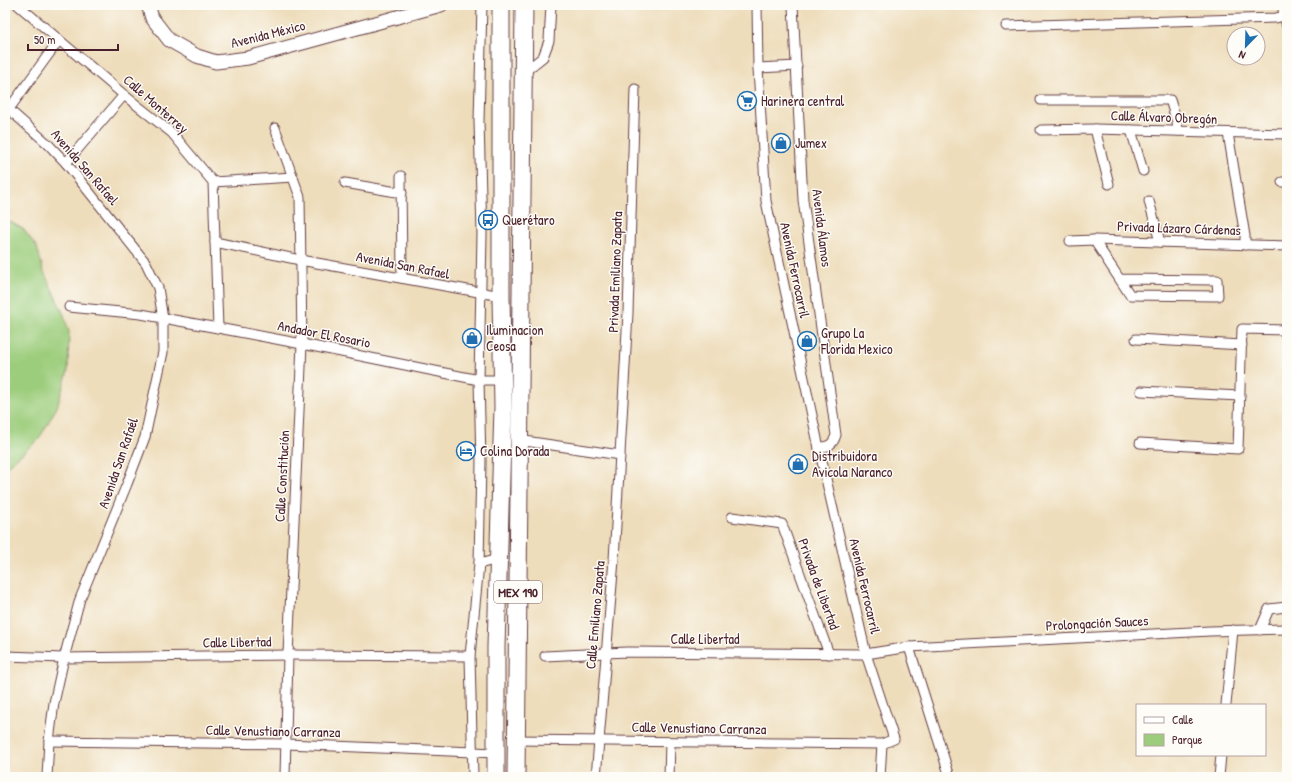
<svg xmlns="http://www.w3.org/2000/svg" width="1292" height="782" viewBox="0 0 1292 782" font-family="'Patrick Hand',sans-serif">
<rect width="100%" height="100%" fill="#fdfcf7"/>
<filter id="ink" filterUnits="userSpaceOnUse"><feTurbulence type="fractalNoise" baseFrequency=".025" numOctaves="2"/><feDisplacementMap in="SourceGraphic" scale="8" xChannelSelector="R" yChannelSelector="G"/><feConvolveMatrix kernelMatrix="1 2 1 2 8 2 1 2 1" color-interpolation-filters="sRGB"/></filter>
<filter id="wash" filterUnits="userSpaceOnUse"><feTurbulence type="fractalNoise" baseFrequency=".012" numOctaves="4" result="noise"/><feDisplacementMap in="SourceGraphic" scale="16" xChannelSelector="R" yChannelSelector="G"/><feGaussianBlur stdDeviation="0.9" result="paint"/><feColorMatrix in="noise" values="0 0 0 0 0 0 0 0 0 0 0 0 0 0 0 0 0 1.4 0 .05"/><feComposite in="paint" operator="in"/></filter>
<g filter="url(#wash)">
<rect width="100%" height="100%" fill="#edb"/>
<path fill="#9ccd7c" stroke="#737654" d="M5,216L7,220L23,229L37,247L43,270L64,315L69,332L68,371L57,407L39,439L5,468Z"/>
</g>
<g filter="url(#ink)">
<g fill="none" stroke-linecap="round" stroke-linejoin="round">
<g stroke="#633c41" stroke-width="11">
<g id="street">
<path d="M18,5L124,95L172,133L213,182L218,328"/>
<path d="M793,5L803,200L836,435C833,445 829,446 819,448"/>
<path d="M1282,5L1287,27"/>
<path d="M1006,26L1276,18L1287,15"/>
<path d="M758,68L797,66"/>
<path d="M523,73L543,57L549,41L551,5"/>
<path d="M1041,100H1170L1177,122L1178,131"/>
<path d="M5,106L48,144L66,163L146,263L158,288L163,319V352L145,437L127,484L80,599L64,658L54,703L49,741L47,777"/>
<path d="M9,109L59,40"/>
<path d="M275,128L300,197L302,344L288,655L285,777"/>
<path d="M1095,129L1109,184"/>
<path d="M1041,130L1095,129L1287,134"/>
<path d="M1131,130L1143,171"/>
<path d="M1228,133L1245,236V245"/>
<path d="M66,163L124,95"/>
<path d="M401,176L402,278"/>
<path d="M213,182L293,177"/>
<path d="M1282,182H1287"/>
<path d="M345,183L402,193"/>
<path d="M1149,201L1160,242"/>
<path d="M1094,240L1130,295L1218,296L1217,280L1120,279"/>
<path d="M1070,241L1094,240L1287,246"/>
<path d="M215,242L300,260L501,296"/>
<path d="M69,307L141,314L218,328L302,344L479,380H503"/>
<path d="M1136,339L1242,345"/>
<path d="M1141,391L1240,396"/>
<path d="M518,440L620,455"/>
<path d="M1140,443L1238,449L1242,329L1287,330"/>
<path d="M732,517L782,524L829,654"/>
<path d="M479,564L481,462L479,380L482,234L479,121L482,5"/>
<path d="M1260,630L1269,609L1287,607"/>
<path d="M909,647L950,777"/>
<path d="M5,656L64,658L288,655L470,656"/>
<path d="M545,656L627,652L866,654L909,647L1210,631L1287,629"/>
<path d="M1226,705L1233,630"/>
<path d="M516,740L882,744L894,739L866,654L819,448L766,201L758,68L757,5"/>
<path d="M49,741L287,744L496,753"/>
<path d="M473,777L470,656L479,564L498,559"/>
<path d="M596,777L614,560L628,313L635,89"/>
<path d="M669,777L670,742"/>
<path d="M880,777L882,744"/>
<path d="M1219,777L1221,755"/>
</g>
</g>
<g stroke="#633c41" stroke-width="15">
<path id="secondary" d="M148,5L152,18L169,40L197,56L216,62L248,58L441,5"/>
</g>
<g stroke="#633c41" stroke-width="19">
<g id="highway">
<path d="M496,777V647L503,407L501,296V5"/>
<path d="M516,777L524,5"/>
</g>
</g>
<use href="#street" stroke="#fff" stroke-width="9"/>
<use href="#secondary" stroke="#fff" stroke-width="13"/>
<use href="#highway" stroke="#fff" stroke-width="17"/>
</g>
</g>
<defs>
<g id="supermarket-ring" transform="scale(1)"><circle r="9.5" fill="#fdfcf7" stroke="#1f6fb2" stroke-width="1.5"/><path d="M-6-5.5h2.5l.6 2H6L4.5 2H-2.5L-4.4-4H-6ZM-1.5 3.2a1.3 1.3 0 1 0 .1 0ZM3 3.2a1.3 1.3 0 1 0 .1 0Z" fill="#1f6fb2"/></g>
<g id="shop-ring" transform="scale(1)"><circle r="9.5" fill="#fdfcf7" stroke="#1f6fb2" stroke-width="1.5"/><path d="M-5-2.5h2.3a2.7 3.5 0 0 1 5.4 0H5L5.5 6h-11ZM-1.5-2.5h3a1.5 2.3 0 0 0-3 0Z" fill="#1f6fb2"/></g>
<g id="bus-ring" transform="scale(1)"><circle r="9.5" fill="#fdfcf7" stroke="#1f6fb2" stroke-width="1.5"/><path d="M-5-6H5V4H4V6H2V4H-2V6H-4V4H-5ZM-3.5-4V0h7V-4ZM-3.5 1.2v1.5H-2V1.2ZM2 1.2v1.5H3.5V1.2Z" fill="#1f6fb2"/></g>
<g id="hotel-ring" transform="scale(1)"><circle r="9.5" fill="#fdfcf7" stroke="#1f6fb2" stroke-width="1.5"/><path d="M-6-4.5h1.5V1H6V5H4.5V3h-9V5H-6ZM-4 0a1.8 1.8 0 1 1 3.6 0ZM.5 0V-2.5h3Q6-2.5 6 0Z" fill="#1f6fb2"/></g>
</defs>
<g fill-rule="evenodd">
<use href="#supermarket-ring" x="747" y="101"/>
<use href="#shop-ring" x="781" y="143"/>
<use href="#bus-ring" x="488" y="220"/>
<use href="#shop-ring" x="472" y="338"/>
<use href="#shop-ring" x="807" y="341"/>
<use href="#hotel-ring" x="466" y="451"/>
<use href="#shop-ring" x="798" y="464"/>
</g>
<g text-anchor="middle" stroke-width="3" stroke-linejoin="round" paint-order="stroke">
<rect fill="#fdfcf7" stroke="#806168" stroke-width="1" x="494" y="581" width="48" height="22" rx="3"/>
<g font-size="13" font-weight="bold" fill="#4a1f2b">
<text x="518" y="597">MEX 190</text>
</g>
<g font-size="14" fill="#4a1f2b" stroke="#fdfcf7">
<text transform="translate(268 34) rotate(-14)" y="5">Avenida México</text>
<text transform="translate(156 104) rotate(41)" y="5">Calle Monterrey</text>
<text transform="translate(1164 117) rotate(2)" y="5">Calle Álvaro Obregón</text>
<text transform="translate(85 167) rotate(49)" y="5">Avenida San Rafael</text>
<text transform="translate(822 228) rotate(83)" y="5">Avenida Álamos</text>
<text transform="translate(1179 228) rotate(2)" y="5">Privada Lázaro Cárdenas</text>
<text transform="translate(403 265) rotate(11)" y="5">Avenida San Rafael</text>
<text transform="translate(795 270) rotate(78)" y="5">Avenida Ferrocarril</text>
<text transform="translate(615 272) rotate(-88)" y="5">Privada Emiliano Zapata</text>
<text transform="translate(324 334) rotate(11)" y="5">Andador El Rosario</text>
<text transform="translate(118 463) rotate(-71)" y="5">Avenida San Rafaél</text>
<text transform="translate(282 476) rotate(-87)" y="5">Calle Constitución</text>
<text transform="translate(819 584) rotate(70)" y="5">Privada de Libertad</text>
<text transform="translate(865 586) rotate(77)" y="5">Avenida Ferrocarril</text>
<text transform="translate(595 615) rotate(-85)" y="5">Calle Emiliano Zapata</text>
<text transform="translate(1097 623) rotate(-3)" y="5">Prolongación Sauces</text>
<text x="705" y="644">Calle Libertad</text>
<text transform="translate(237 642) rotate(-1)" y="5">Calle Libertad</text>
<text transform="translate(699 728) rotate(1)" y="5">Calle Venustiano Carranza</text>
<text transform="translate(273 731) rotate(1)" y="5">Calle Venustiano Carranza</text>
</g>
<g font-size="14" fill="#4a1f2b" stroke="#fdfcf7" text-anchor="start">
<text x="761" y="106">Harinera central</text>
<text x="795" y="148">Jumex</text>
<text x="502" y="225">Querétaro</text>
<text x="486" y="335">Iluminacion<tspan x="486" dy="16">Ceosa</tspan></text>
<text x="821" y="338">Grupo La<tspan x="821" dy="16">Florida Mexico</tspan></text>
<text x="480" y="456">Colina Dorada</text>
<text x="812" y="461">Distribuidora<tspan x="812" dy="16">Avicola Naranco</tspan></text>
</g>
</g>
<rect width="1292" height="782" fill="none" stroke="#fdfcf7" stroke-width="20"/>
<rect x="1136" y="704" width="130" height="52" fill="#fdfcf7" stroke="#b5a4a5"/>
<rect x="1144" y="717" width="20" height="6" fill="#ffffff" stroke="#b5a4a5"/>
<text x="1172" y="724" font-size="12" fill="#4a1f2b">Calle</text>
<rect x="1144" y="734" width="20" height="12" fill="#9ccd7c" stroke="#b5a4a5"/>
<text x="1172" y="744" font-size="12" fill="#4a1f2b">Parque</text>
<g transform="translate(1246 46) rotate(203)"><circle r="19" fill="#fdfcf7" stroke="#b5a4a5"/>
<path d="M0-3L7 15L0 10L-7 15Z" fill="#1f6fb2"/>
<text y="-6" font-size="11" font-weight="bold" text-anchor="middle" fill="#4a1f2b">N</text>
</g>
<path d="M28 44v6h90v-6" fill="none" stroke="#4a1f2b" stroke-width="2"/>
<text x="34" y="44" font-size="12" fill="#4a1f2b" stroke="#fdfcf7" stroke-width="3" paint-order="stroke">50 m</text>
</svg>
